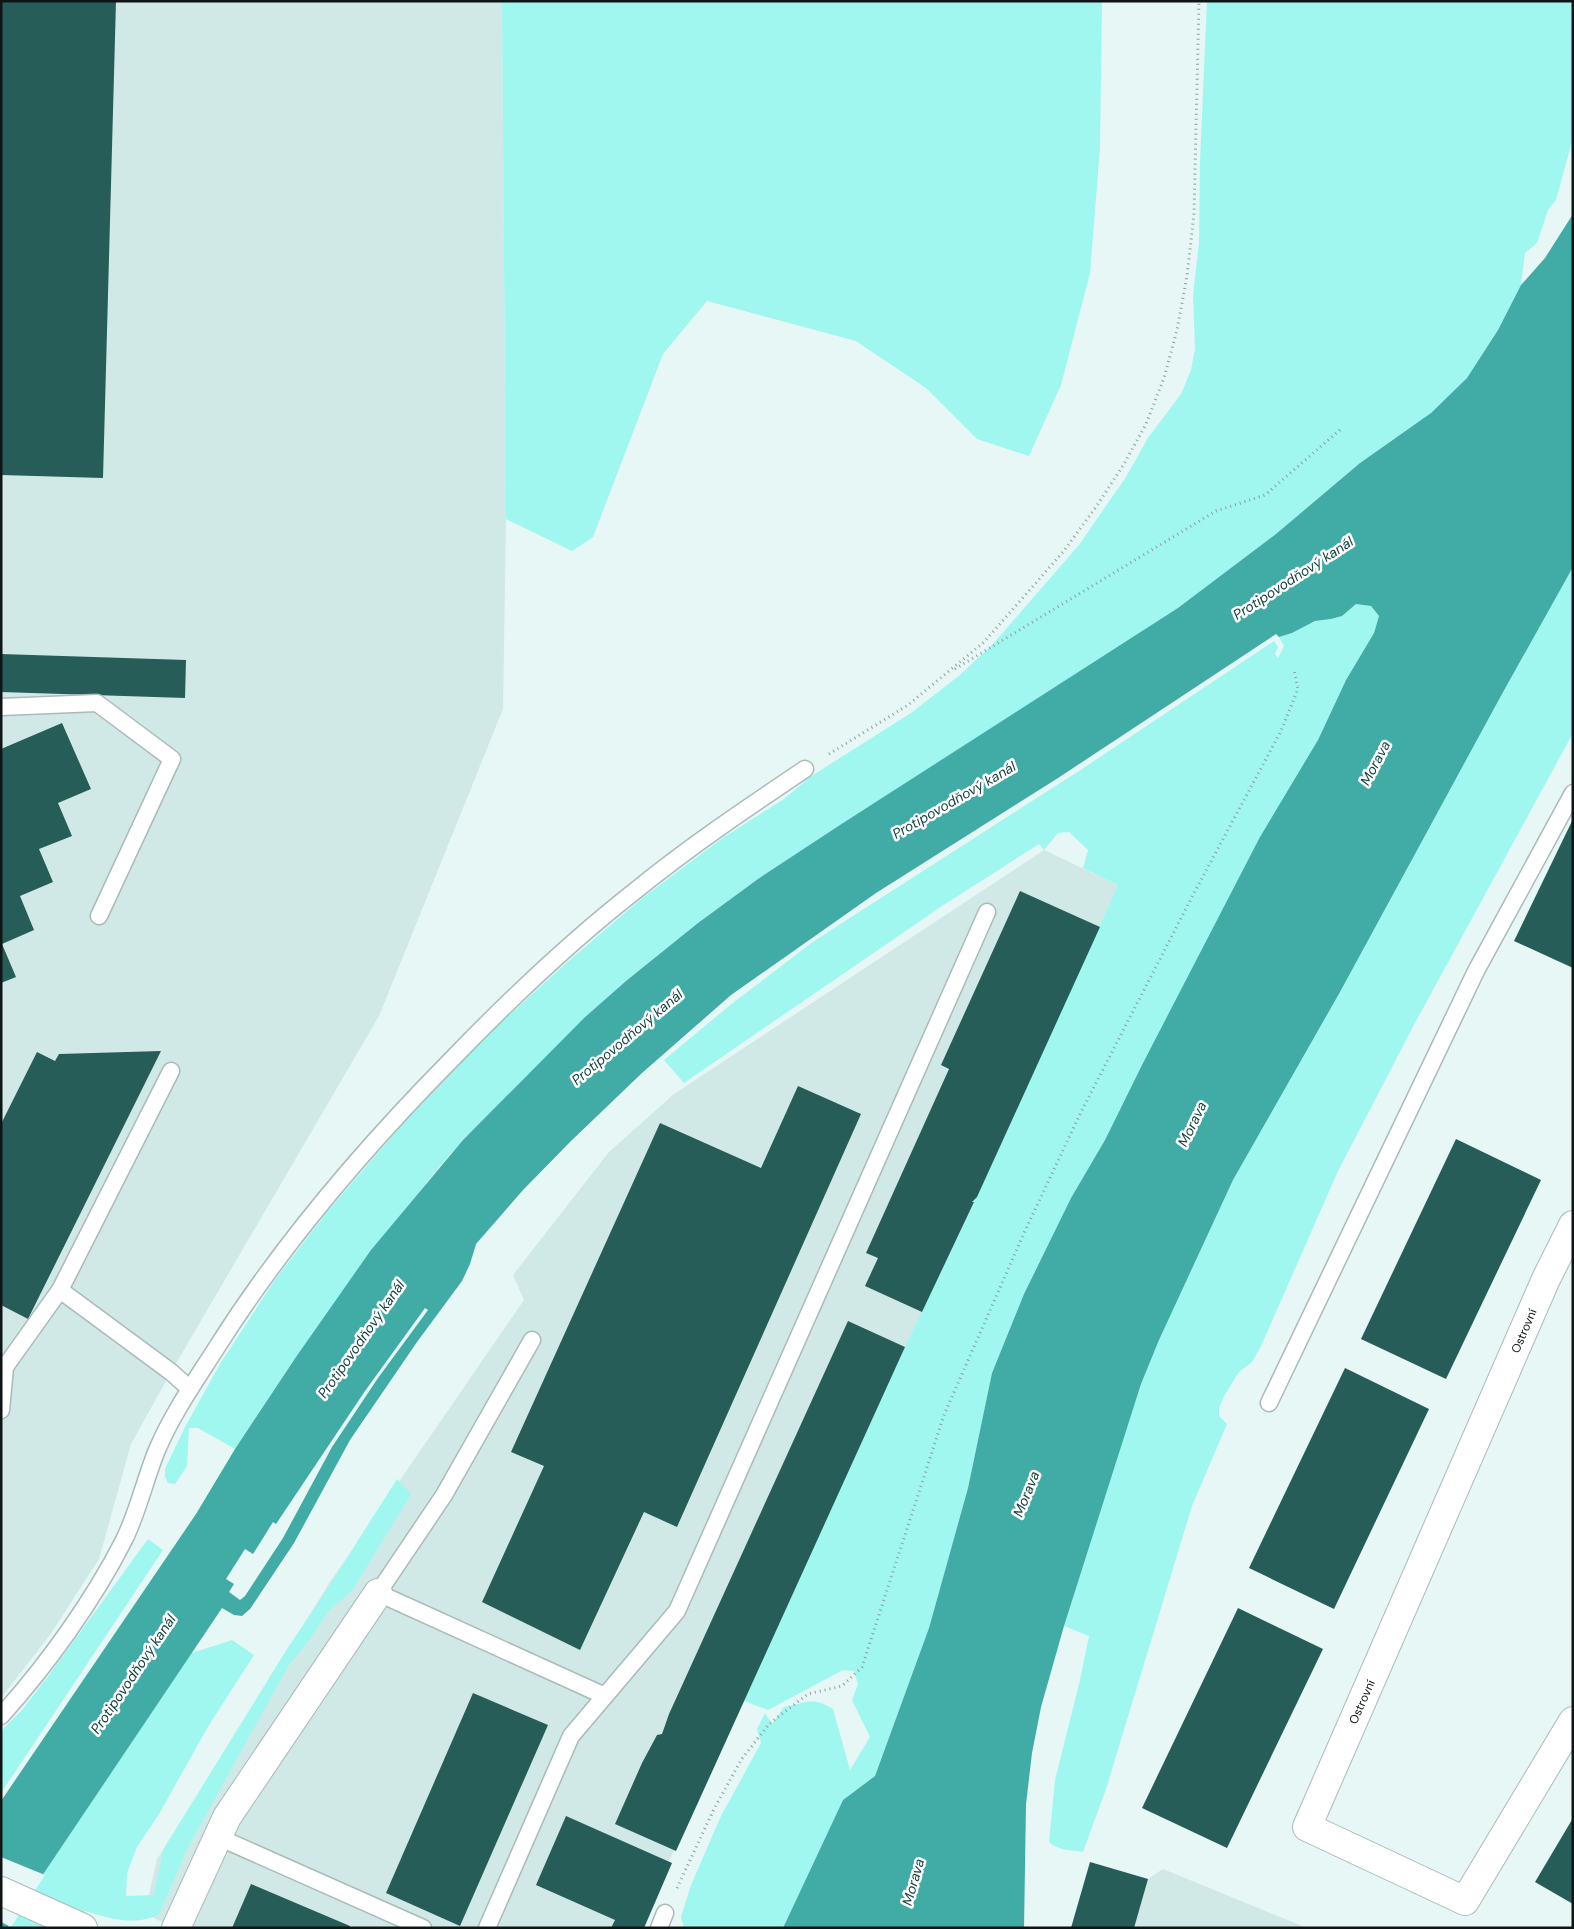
<svg xmlns="http://www.w3.org/2000/svg" width="1574" height="1929" viewBox="0 0 1574 1929" font-family="'DM Sans',sans-serif">
<rect width="100%" height="100%" fill="#e6f7f5"/>
<g fill="#d0e9e7">
<path d="M1,1H502L506,519L503,709L379,1016L171,1372L131,1444L99,1559L50,1635L1,1698Z"/>
<path d="M1044,850L1118,885L977,1197L638,1928H173L145,1913L157,1859L163,1850L330,1582L524,1300L513,1275L609,1152L674,1094Z"/>
<path d="M1090,1862L1148,1879L1163,1869L1307,1928H1071Z"/>
</g>
<g fill="#9ff7f0">
<path d="M502,1H1102L1100,148L1090,273L1061,385L1029,456L977,439L926,388L856,341L707,301L663,354L593,537L572,551L506,519Z"/>
<path d="M1207,1H1573V138L1556,200L1548,210L1537,243L1525,253L1521,285L1498,330L1467,378L1431,413L1360,463L1276,534L1179,608L758,879L698,923L626,981L584,1018L463,1140L433,1174L296,1357L235,1449L198,1428H189L187,1466L175,1484L168,1483L165,1477V1469L185,1427L220,1364L274,1281L327,1212L401,1126L492,1031L564,965L641,899L724,837L784,799L810,777L911,713L960,675L993,644L1079,545L1126,477L1148,438L1181,394L1191,370L1195,349L1193,295L1199,243L1200,161Z"/>
<path d="M1573,567V733L1415,1023L1338,1171L1261,1346L1252,1362L1239,1372L1224,1396L1219,1408V1416L1227,1424L1192,1506L1106,1789L1083,1852L1062,1849L1054,1846L1049,1842L1055,1780L1080,1680L1089,1636L1064,1626L1141,1384L1159,1340L1233,1180L1340,992L1502,694Z"/>
<path d="M1356,604L1371,606L1379,616L1374,633L1346,680L1318,740L1142,1065L1105,1140L1071,1198L1024,1294L992,1373L968,1488L929,1628L875,1776L843,1800L783,1928H684L681,1917L691,1885L721,1816L761,1743L757,1729L765,1713L772,1724L784,1707C806,1703 813,1696 833,1709L850,1770L870,1737L852,1700L858,1684L854,1671L843,1670L768,1710L744,1701L905,1347L974,1203L972,1202L977,1197L1118,885L1083,868L1088,850L1069,832L1058,833L1044,850L1039,844L942,906L684,1083L664,1060L729,1006L814,941L1082,769L1274,641L1278,647L1275,654L1278,658L1284,646L1279,637L1292,633L1315,621L1331,619L1342,616Z"/>
<path d="M397,1479L411,1494L352,1591L329,1610L308,1642L289,1665L188,1847L159,1914C136,1927 108,1918 85,1911L73,1928H7L189,1654L232,1640L254,1655L209,1725L159,1814L137,1847L127,1873L126,1896L154,1895L163,1850L287,1649L328,1588Z"/>
<path d="M148,1539L163,1550L1,1793V1731L22,1710L49,1675Z"/>
</g>
<path fill="#41aba5" fill-rule="evenodd" d="M1573,214V567L1502,694L1340,992L1233,1180L1159,1340L1141,1384L1064,1626L1041,1707L1032,1753L1026,1804L1024,1928H783L843,1800L875,1776L929,1628L968,1488L992,1373L1024,1294L1071,1198L1105,1140L1142,1065L1260,837L1318,740L1346,680L1374,633L1379,616L1371,606L1356,604L1342,616L1331,619L1315,621L1292,633L1279,637L1276,634L1058,778L876,893L731,995L642,1073L571,1141L523,1190L476,1244L470,1264L462,1281L417,1342L350,1440L294,1543L250,1609L242,1616L234,1615L222,1608L7,1928H1V1801L196,1514L235,1449L296,1357L371,1250L463,1140L584,1018L626,981L698,923L758,879L840,825L1178,608L1276,534L1360,463L1431,413L1467,378L1498,330L1521,285L1545,258ZM425,1308L428,1310L378,1378L332,1447L283,1538L245,1596L240,1600L229,1592L234,1584L226,1579L245,1549L253,1554L273,1522L276,1524L365,1391Z"/>
<path fill="#e6f7f5" d="M1,1857L45,1875L11,1927L1,1922Z"/>
<g fill="#265d59">
<path d="M1,1H116L103,478L1,475Z"/>
<path d="M1,654L186,660L185,698L1,692Z"/>
<path d="M62,723L91,789L58,803L72,836L39,849L53,882L20,896L34,930L2,944L16,977L1,983V749Z"/>
<path d="M1573,819V968L1514,941Z"/>
<path d="M1020,891L1100,927L977,1197L972,1202H974L922,1312L865,1286L878,1258L866,1253L949,1069L941,1065Z"/>
<path d="M161,1051L28,1319L1,1305V1124L37,1052L55,1061L59,1054Z"/>
<path d="M798,1086L861,1114L677,1527L644,1512L580,1650L482,1602L544,1466L511,1452L660,1123L761,1168Z"/>
<path d="M1456,1139L1541,1180L1446,1379L1361,1339Z"/>
<path d="M848,1321L905,1347L676,1851L615,1824L642,1763L657,1735L662,1734L669,1714Z"/>
<path d="M1345,1368L1429,1409L1334,1609L1249,1568Z"/>
<path d="M1238,1608L1323,1649L1227,1848L1142,1808Z"/>
<path d="M473,1693L548,1725L460,1926L386,1893Z"/>
<path d="M566,1816L672,1863L644,1928H611L615,1920L536,1885Z"/>
<path d="M1573,1818V1904L1535,1882Z"/>
<path d="M1090,1862L1148,1879L1134,1928H1071Z"/>
<path d="M251,1884L350,1926V1928H232Z"/>
</g>
<g fill="none" stroke-linecap="round" stroke-linejoin="round">
<g stroke="#abbab9" stroke-width="19">
<g id="service">
<path d="M1,707L97,703L172,759L99,916"/>
<path d="M171,1071L60,1290L171,1372L190,1389"/>
<path d="M532,1340L444,1495L378,1593L605,1696"/>
<path d="M1269,1403L1476,971L1573,793"/>
<path d="M1,1410L5,1367L60,1290"/>
<path d="M1,1716C47,1665 93,1601 124,1540C138,1512 145,1479 157,1450C172,1414 196,1380 217,1347C284,1241 366,1146 453,1058C510,999 570,942 635,891C689,847 747,808 805,769"/>
<path d="M218,1837L423,1928"/>
<path d="M487,1928L571,1736L677,1611L987,912"/>
<path d="M659,1928L665,1913"/>
</g>
</g>
<g stroke="#abbab9" stroke-width="30">
<g id="minor">
<path d="M1573,1225L1546,1279L1307,1827L1465,1901L1573,1721"/>
<path d="M1,1891L83,1928"/>
<path d="M176,1928L227,1817L378,1593"/>
</g>
</g>
<g stroke="#919d9c" stroke-width="3" stroke-dasharray="1 4" stroke-linecap="butt">
<path d="M955,669L1216,511L1265,495L1341,429"/>
<path d="M829,754L908,705L984,642L1063,552L1096,507L1124,464L1146,424L1164,378L1177,330L1187,276L1194,214L1199,1"/>
<path d="M677,1888L714,1809L741,1760L769,1724L808,1694L842,1686L862,1667L944,1415L1024,1233L1081,1112L1193,895L1281,731L1298,689L1294,670"/>
</g>
<use href="#service" stroke="#fff" stroke-width="16"/>
<use href="#minor" stroke="#fff" stroke-width="28"/>
</g>
<g text-anchor="middle" stroke-width="5" stroke-linejoin="round" paint-order="stroke">
<g font-size="12" fill="#0f1514" stroke="#fff">
<text transform="translate(1524 1331) rotate(-67)" y="4">Ostrovní</text>
<text transform="translate(1362 1702) rotate(-66)" y="4">Ostrovní</text>
</g>
<g font-size="14" font-style="italic" fill="#12423f" stroke="#fff">
<text transform="translate(1293 578) rotate(-33)" y="5">Protipovodňový kanál</text>
<text transform="translate(1375 763) rotate(-62)" y="5">Morava</text>
<text transform="translate(954 800) rotate(-30)" y="5">Protipovodňový kanál</text>
<text transform="translate(627 1037) rotate(-40)" y="5">Protipovodňový kanál</text>
<text transform="translate(1192 1124) rotate(-64)" y="5">Morava</text>
<text transform="translate(361 1339) rotate(-55)" y="5">Protipovodňový kanál</text>
<text transform="translate(1026 1494) rotate(-68)" y="5">Morava</text>
<text transform="translate(133 1674) rotate(-56)" y="5">Protipovodňový kanál</text>
<text transform="translate(913 1882) rotate(-74)" y="5">Morava</text>
</g>
</g>
<rect width="1574" height="1929" fill="none" stroke="#0f1514" stroke-width="5"/>
</svg>
